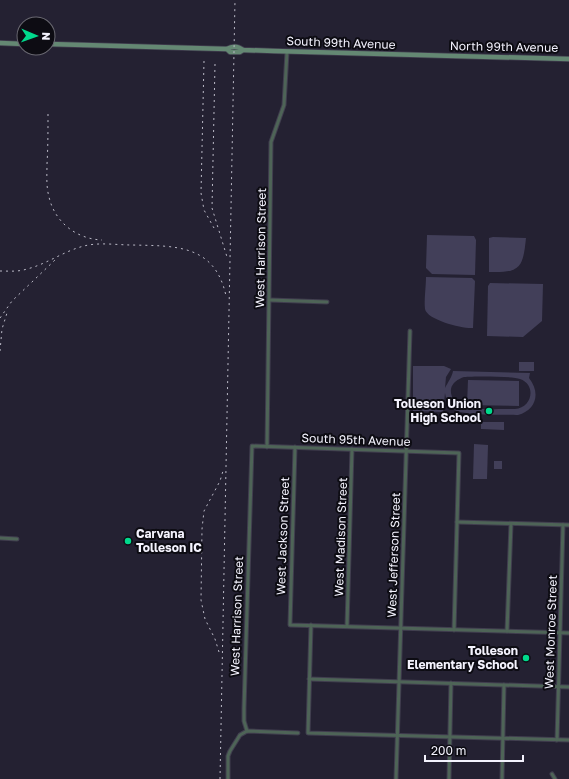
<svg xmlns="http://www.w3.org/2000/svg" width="569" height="779" viewBox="0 0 569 779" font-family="'Golos Text',sans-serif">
<rect width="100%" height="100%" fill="#242132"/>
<g fill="#423f59" fill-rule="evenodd">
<path d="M427,235L474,236L476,240L475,275L432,274L426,268Z"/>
<path d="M493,237L526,238C523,268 520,273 489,272V238Z"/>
<path d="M426,277L472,278L475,281L473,328C463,329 427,320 425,309C424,299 426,287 426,277Z"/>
<path d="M490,283L543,284L542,321L523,337L487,336L488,286Z"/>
<rect x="519" y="362" width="15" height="9"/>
<path d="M413,366H444L451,369L446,377L445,388C448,382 452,377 453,371L530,373L529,378C541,393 536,410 518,415C503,414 461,417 452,408C447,404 446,398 445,393L443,412L413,411ZM464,377C474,376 512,376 520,379C537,385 532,408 515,409C504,409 471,410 462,407C455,404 450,397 451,389C452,383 458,379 464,377Z"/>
<path d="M468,380L519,381V406L467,405Z"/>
<path d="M481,422H504V430L481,429Z"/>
<path d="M474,444L488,445L487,479H473Z"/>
<rect x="494" y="461" width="8" height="8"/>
</g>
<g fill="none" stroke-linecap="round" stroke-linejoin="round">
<g stroke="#413e4f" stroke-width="5">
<g id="street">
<path d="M270,300L327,302"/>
<path d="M267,447L271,142L284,105L287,52"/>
<path d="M295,447L290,625L569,633"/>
<path d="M457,522L569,525"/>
<path d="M0,538L17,539"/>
<path d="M311,625L308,733L569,740"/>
<path d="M347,626L352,449"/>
<path d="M507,631L511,524"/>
<path d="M309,679L569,687"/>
<path d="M247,731L244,721V708L252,446L459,453L454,630"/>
<path d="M557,740L563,525"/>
<path d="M552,774L555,779"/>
<path d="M228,779V756L230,751L240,735L247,731L298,733"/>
<path d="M396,779L410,331"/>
<path d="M449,779L451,683"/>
<path d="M502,779L504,685"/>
</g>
</g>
<g stroke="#413e4f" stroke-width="6">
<g id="secondary">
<path d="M0,43L24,44"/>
<path d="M48,44L227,49L230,52H240L243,50"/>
<path d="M227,49C232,46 238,46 243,50L274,51L569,59"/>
</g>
</g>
<use href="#street" stroke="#4e6457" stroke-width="3"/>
<use href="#secondary" stroke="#648873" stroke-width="4.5"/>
<g stroke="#bcbbc8" stroke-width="1" stroke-dasharray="2 4" stroke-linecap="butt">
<path d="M204,61L201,193L204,210L214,228"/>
<path d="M215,64L212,208L227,257"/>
<path d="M48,114C48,131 48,147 47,164C47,175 46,186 49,197C55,223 77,239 102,240"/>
<path d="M0,271C9,271 18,272 27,269C47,264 64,251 84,246C99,242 117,245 132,245C175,246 215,244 226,296"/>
<path d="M0,318L12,301L55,260"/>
<path d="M0,351L2,329L7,313"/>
<path d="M219,652L215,639L205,619L201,600L202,529L204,511L220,481L223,471"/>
<path d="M220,779L235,0"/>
</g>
</g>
<g fill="#00d98c" stroke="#0d0c13" stroke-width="1.5">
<circle cx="489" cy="411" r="4"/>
<circle cx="128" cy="541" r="4"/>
<circle cx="526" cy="658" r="4"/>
</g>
<g text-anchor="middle" stroke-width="4" stroke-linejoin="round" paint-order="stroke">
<g font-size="12" fill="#f4f3fe" stroke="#0d0c13">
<text transform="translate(341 43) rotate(2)" y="4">South 99th Avenue</text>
<text transform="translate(504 47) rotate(1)" y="4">North 99th Avenue</text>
<text transform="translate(261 248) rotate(-89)" y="4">West Harrison Street</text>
<text transform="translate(356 440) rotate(2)" y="4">South 95th Avenue</text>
<text transform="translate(283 536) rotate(-88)" y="4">West Jackson Street</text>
<text transform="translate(341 537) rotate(-88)" y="4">West Madison Street</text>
<text transform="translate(394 555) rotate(-88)" y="4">West Jefferson Street</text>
<text transform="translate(237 616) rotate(-88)" y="4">West Harrison Street</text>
<text transform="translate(551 632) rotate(-88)" y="4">West Monroe Street</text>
</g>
<g font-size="12" font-weight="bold" fill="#f4f3fe" stroke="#0d0c13" text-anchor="end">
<text x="481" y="408">Tolleson Union<tspan x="481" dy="14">High School</tspan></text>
<text x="136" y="538" text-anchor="start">Carvana<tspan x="136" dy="14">Tolleson IC</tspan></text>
<text x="518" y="655">Tolleson<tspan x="518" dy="14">Elementary School</tspan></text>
</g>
</g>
<g transform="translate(36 36) rotate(92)"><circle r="19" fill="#0d0c13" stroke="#696871"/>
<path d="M0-3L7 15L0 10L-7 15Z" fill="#00d98c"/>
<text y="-6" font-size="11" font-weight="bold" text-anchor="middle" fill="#f4f3fe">N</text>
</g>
<path d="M425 755v6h98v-6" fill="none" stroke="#f4f3fe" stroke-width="2"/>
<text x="431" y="755" font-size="12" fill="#f4f3fe" stroke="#0d0c13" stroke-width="3" paint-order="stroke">200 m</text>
</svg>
